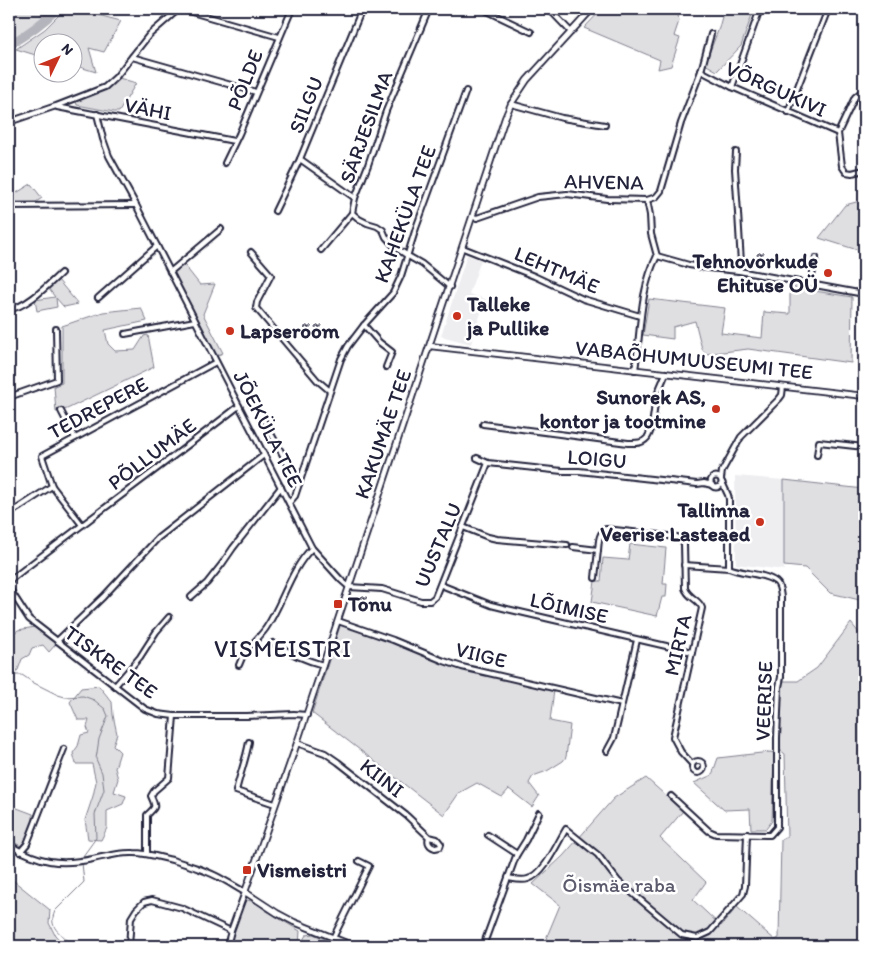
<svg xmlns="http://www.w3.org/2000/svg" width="873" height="955" viewBox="0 0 873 955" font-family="Itim,sans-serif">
<rect width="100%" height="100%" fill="#fff"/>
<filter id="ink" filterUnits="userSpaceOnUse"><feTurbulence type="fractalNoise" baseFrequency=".02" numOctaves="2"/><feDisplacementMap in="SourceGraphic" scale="10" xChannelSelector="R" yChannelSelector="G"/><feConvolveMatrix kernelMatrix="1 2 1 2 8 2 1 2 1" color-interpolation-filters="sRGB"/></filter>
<g filter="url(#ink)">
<g fill="#eeeef1">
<path d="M467,255L481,260L469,294L486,299L474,333L471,344L441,336Z"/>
<path d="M735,476L784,480V570L736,564Z"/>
</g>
<g fill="#dfdfe2" stroke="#80808e">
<path d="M9,9H50L11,48L9,49Z"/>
<path d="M65,9H101L98,15L121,21L104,52L89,48L96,72L73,65L72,42H42V57L16,49L45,29Z"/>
<path d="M602,9H677L679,21L674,36L680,38L671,66L658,69L660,60L584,28Z"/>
<path d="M724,9H754L741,46L717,71L705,64L719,28Z"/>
<path d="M119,78L136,83L119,112H114L77,105L76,101C92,96 106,90 119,78Z"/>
<path d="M31,184L42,198L36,202H13L10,197Z"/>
<path d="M864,200V252L819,238L845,205Z"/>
<path d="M185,261V266L200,285L215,284L203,314L223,353L218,355H215L173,271Z"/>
<path d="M58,280L78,304L64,307L56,298L57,307L37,311L35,300L55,297L48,288Z"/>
<path d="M790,287L852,297L851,363L748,349L706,354L702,349L695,321L673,327V339L643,335L649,299L725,308L721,333L762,338L764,312L790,314Z"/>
<path d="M141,308L147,321L105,330L108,344L115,351L135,350L144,336L148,335L154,367L67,409L56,412L54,386L62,383V326L103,312Z"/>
<path d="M784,480L864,489V601L830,593L805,568L784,566Z"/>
<path d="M630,544L666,548L663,584H667L666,597H662L657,616L592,602L595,581H601L603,558L628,560Z"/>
<path d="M341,623L385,638L444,663L554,690L550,721L570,725L566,757L563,761L547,771L533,776L529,783L539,796L532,807L509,789L502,797L477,783L459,793L444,815L312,713Z"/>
<path d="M851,623L864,639V946H543L560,905L533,884L563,856L614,798L646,778L683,811L660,838L706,882L693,900L721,926L737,907L775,940L779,938L781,840L787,837L785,754L780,750L781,694L783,681H798L817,668Z"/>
<path d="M35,627L56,644L49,652L43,645L32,648L29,655L22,659L18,670L9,677V637L18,630Z"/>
<path d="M99,686L112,702L113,715L117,734L113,745L120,752L115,768L118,779L114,792L126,796L123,804L107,811V828L101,840L88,839L85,820L93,796L96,782L92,764H76L73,753L78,746L81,735L89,733L87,727L89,720H78L70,702L81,688Z"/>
<path d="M770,752L774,753L772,821L766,829H751L750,809L724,810L694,783L712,775L718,758Z"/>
<path d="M9,805L33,814C34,826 28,838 21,846L9,840Z"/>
<path d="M9,877L50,910L49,923L55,935L65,946H9Z"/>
<path d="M247,900L255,902L265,910L300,931L299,946H230L231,939L243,904Z"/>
<path d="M313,934L342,946H343H302L303,940L306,935Z"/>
</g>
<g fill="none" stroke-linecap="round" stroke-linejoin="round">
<g stroke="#7a7a88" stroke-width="1">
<path d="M9,681L15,675H22L34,683L58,695L65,697L83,696L94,700L105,709L108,716L99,739L96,759L102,773L104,790L95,814L96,838L83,856V859"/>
<path d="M69,946C66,933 46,931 55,911L84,882L82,863"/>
</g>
<path stroke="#b4b4bc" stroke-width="9" d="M9,45C26,35 43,23 57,9"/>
<g stroke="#22223b" stroke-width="8">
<g id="minor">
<path d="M181,9L279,37"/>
<path d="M483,9L531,32"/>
<path d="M549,9L571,32"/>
<path d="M132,57L256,92"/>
<path d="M701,71L732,87L838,133"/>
<path d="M732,87L760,9"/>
<path d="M864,92H861L855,97L838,133L842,166L846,172L852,173L864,170"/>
<path d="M511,104L562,118L605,125"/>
<path d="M57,107L234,141"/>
<path d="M788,112L828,9"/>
<path d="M97,114L103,139L109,156L136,205L312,548L341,580L349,587L382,589L421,601H430L435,597L488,463"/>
<path d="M9,122L56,106L105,87L116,77L149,35L179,9"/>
<path d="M736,152L735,169L738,213L741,263L739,271"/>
<path d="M300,159L355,198"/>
<path d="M225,163L239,134L292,9"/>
<path d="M9,206L136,205"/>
<path d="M275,211L300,159L362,9"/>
<path d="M352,213L359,219L367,223L377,226L383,230L386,237L395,247L408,256L422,264L450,287"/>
<path d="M473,217L477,218L538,197L567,194L607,199L647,200L656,197L661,191L681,123L701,71L711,34"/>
<path d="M463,248L534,276L583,299L640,316"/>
<path d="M321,250L352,213L355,198L368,165L386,111L429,9"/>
<path d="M251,252L271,275L257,302L256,308L317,380L330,391"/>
<path d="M657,256L689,265L708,268L739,271L864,294"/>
<path d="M170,272L221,229"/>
<path d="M810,284L816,258"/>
<path d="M98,298L157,246"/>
<path d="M9,309C26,308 48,285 61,273"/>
<path d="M364,325L379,342L392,352L386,367"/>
<path d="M125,334L195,321"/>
<path d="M635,370C641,332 639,291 657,256L651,234L650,215L647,200"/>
<path d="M250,396L299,484"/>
<path d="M9,397L57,380L56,329"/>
<path d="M61,411L75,438"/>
<path d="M483,424L628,443C635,443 642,444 647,438C654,429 653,410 656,399C658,390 663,381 666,373"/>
<path d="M817,455L819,442L864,447"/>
<path d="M477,458L488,463L562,471H579L697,484L704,483L712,485"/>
<circle cx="716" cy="482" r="5.5"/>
<path d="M721,479L722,471L741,437L779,399L782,395L783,387"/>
<path d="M52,486L82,525"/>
<path d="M289,503L295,496L341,359L348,346L364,325L393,293L401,276L416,228L466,91"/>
<path d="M9,514L52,486L42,456L216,362"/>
<path d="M463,527L488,537L497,539L567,545"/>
<path d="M573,547L598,550C599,542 598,534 606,529L677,537L682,540L684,544L685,588C688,598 699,599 702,608L673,737L681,752L692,764"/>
<path d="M684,565L729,568"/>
<path d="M595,578L598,550"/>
<path d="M9,581C85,522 163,465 239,406"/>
<path d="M441,585L491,605L507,609L692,652"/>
<path d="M9,588L29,619L145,709L158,714L174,716H247L294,714L307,715"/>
<path d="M191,597L207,583L222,564L233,548L281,487"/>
<path d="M338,621L393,640L444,661L462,667L622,704"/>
<path d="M57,641L103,597L158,538L264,455"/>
<path d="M273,643C289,653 305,660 323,665"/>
<path d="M239,665C244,649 257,641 266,628C283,603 290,570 312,548"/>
<path d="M115,686L140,657L156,632L169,617"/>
<path d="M249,742C246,759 240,774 236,791L275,804"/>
<path d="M297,743L325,753L338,762L407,816L429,837L437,839L441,844L440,847L435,848C429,846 427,842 429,837"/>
<path d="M607,751L614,738L637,640"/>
<circle cx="698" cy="767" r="6"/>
<path d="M671,796L709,831L716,834L766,835H770L777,827V738L779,687L781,677V597C780,591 780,585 776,582C764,573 743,574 729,568V499L728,495L722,482"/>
<path d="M488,835L517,854"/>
<path d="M9,845C40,862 58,866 93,859C107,856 120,852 134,853C147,853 159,857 172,860C189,865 206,870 222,879C230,883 237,888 245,892L231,931L227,946"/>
<path d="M20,852L27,844L64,749"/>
<path d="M147,854V815C156,807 156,807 151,796L154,791L169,778L174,716"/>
<path d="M508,878C514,879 522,881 528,879C544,875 558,842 566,829L598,855L618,881L682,935L697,938L710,932L743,894L745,886L747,834"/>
<path d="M333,938L369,866L359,861"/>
<path d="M129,946L131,918L136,910L144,902L152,900L182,908L231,931"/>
<path d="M483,946L516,856L526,840L539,813"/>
</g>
</g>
<g stroke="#22223b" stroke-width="8">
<g id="tertiary">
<path d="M430,346L864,396"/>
<path d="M354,946L294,922L277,913L245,892L297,743L505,118L511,104L527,80L592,9"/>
</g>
</g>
<use href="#minor" stroke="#fff" stroke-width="4"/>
<use href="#tertiary" stroke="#fff" stroke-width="4.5"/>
</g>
</g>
<g fill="#c8321e" stroke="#fff" stroke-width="2">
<circle cx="828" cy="273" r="5"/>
<circle cx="457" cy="316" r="5"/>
<circle cx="230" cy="331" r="5"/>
<circle cx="716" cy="409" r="5"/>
<circle cx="760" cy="522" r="5"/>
<rect x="333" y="599" width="10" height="10" rx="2.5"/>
<rect x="242" y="865" width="10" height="10" rx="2.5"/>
</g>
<g text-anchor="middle" stroke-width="5" stroke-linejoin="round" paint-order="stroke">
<g font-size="21" fill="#22223b" stroke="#fff">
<text transform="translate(245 80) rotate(-68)" y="7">PÕLDE</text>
<text transform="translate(776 89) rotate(24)" y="7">VÕRGUKIVI</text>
<text transform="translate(306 105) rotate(-68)" y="7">SILGU</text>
<text transform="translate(148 109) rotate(11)" y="7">VÄHI</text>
<text transform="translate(366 127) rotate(-70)" y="7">SÄRJESILMA</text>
<text transform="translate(604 182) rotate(1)" y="7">AHVENA</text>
<text transform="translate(405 214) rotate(-70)" y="7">KAHEKÜLA TEE</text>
<text transform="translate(557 270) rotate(23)" y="7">LEHTMÄE</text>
<text transform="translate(694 360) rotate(6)" y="7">VABAÕHUMUUSEUMI TEE</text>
<text transform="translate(98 408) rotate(-28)" y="7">TEDREPERE</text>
<text transform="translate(268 429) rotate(63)" y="7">JÕEKÜLA TEE</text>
<text transform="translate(383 434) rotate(-71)" y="7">KAKUMÄE TEE</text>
<text transform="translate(152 454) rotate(-37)" y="7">PÕLLUMÄE</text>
<text transform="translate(597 459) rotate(5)" y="7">LOIGU</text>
<text transform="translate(438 545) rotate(-67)" y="7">UUSTALU</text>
<text transform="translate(569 608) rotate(13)" y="7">LÕIMISE</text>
<text transform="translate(678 645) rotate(-77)" y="7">MIRTA</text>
<text transform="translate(481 655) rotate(14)" y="7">VIIGE</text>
<text transform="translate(111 662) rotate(36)" y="7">TISKRE TEE</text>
<text transform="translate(764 701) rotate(-88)" y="7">VEERISE</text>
<text transform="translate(382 778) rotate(38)" y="7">KIINI</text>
</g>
<g font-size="21" font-weight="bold" fill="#22223b" stroke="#fff" text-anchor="start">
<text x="818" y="268" text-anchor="end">Tehnovõrkude<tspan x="818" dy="24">Ehituse OÜ</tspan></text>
<text x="467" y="311">Talleke<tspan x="467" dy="24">ja Pullike</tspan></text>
<text x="240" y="338">Lapserõõm</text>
<text x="706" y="404" text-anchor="end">Sunorek AS,<tspan x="706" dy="24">kontor ja tootmine</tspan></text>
<text x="750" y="517" text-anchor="end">Tallinna<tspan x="750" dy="24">Veerise Lasteaed</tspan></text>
<text x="348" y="611">Tõnu</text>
<text x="257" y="877">Vismeistri</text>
</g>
<g font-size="21" fill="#5b5b6d" stroke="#fff">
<text x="619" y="892">Õismäe raba</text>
</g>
<g font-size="24" letter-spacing="1" fill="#22223b" stroke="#fff">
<text x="283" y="657">VISMEISTRI</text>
</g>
</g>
<rect width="873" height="955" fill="none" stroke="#fff" stroke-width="30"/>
<rect x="15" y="15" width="843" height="925" fill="none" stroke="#22223b" stroke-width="2" filter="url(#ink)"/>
<g transform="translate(58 58) rotate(47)"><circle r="24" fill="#ffffff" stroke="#a7a7b1"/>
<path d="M0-4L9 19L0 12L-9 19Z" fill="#c8321e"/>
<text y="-8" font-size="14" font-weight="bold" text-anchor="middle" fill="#22223b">N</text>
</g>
</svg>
